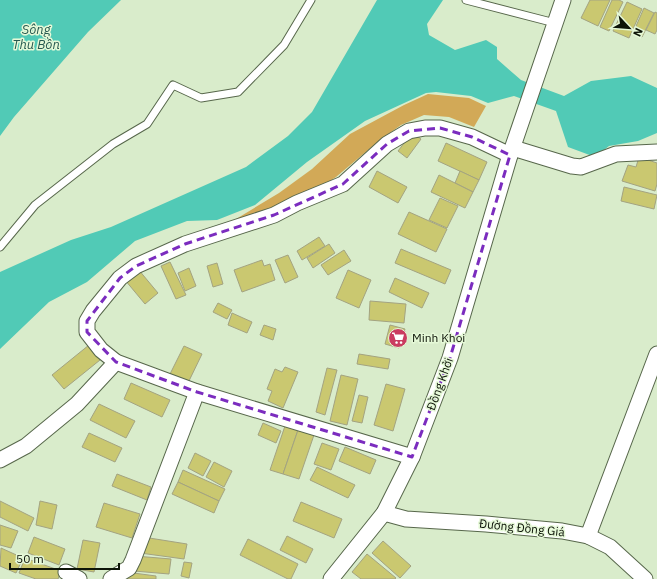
<svg xmlns="http://www.w3.org/2000/svg" width="657" height="579" viewBox="0 0 657 579" font-family="'IBM Plex Sans',sans-serif">
<rect width="100%" height="100%" fill="#d9eccb"/>
<path fill="#d2a957" d="M428,94L469,98L486,106L474,127L449,117L424,115L401,125L380,140L336,177L310,194L235,226L236,219L279,193L312,169L350,134L404,105Z"/>
<g fill="#51cab6">
<path d="M0,0H121L88,32L14,117L0,136Z"/>
<path d="M377,0H443L427,24L429,35L455,50L486,40L497,47V59L521,80L564,96L591,81L631,76L657,88V133L638,141L609,146L595,157L568,147L556,111L514,96L488,103L471,96L436,92L426,93L365,121L307,162L255,205L217,220L187,221L135,241L87,282L49,302L0,349V272L71,240L111,227L246,167L288,136L312,112Z"/>
</g>
<g fill="#cac870" stroke="#a3a381">
<path d="M590,0H610L598,26L581,18Z"/>
<path d="M612,0H619L623,2L609,31L600,27Z"/>
<path d="M627,2L642,9L629,38L613,31Z"/>
<path d="M644,8L654,13L642,37L633,33Z"/>
<path d="M655,12L657,13V30L655,34L646,30Z"/>
<path d="M412,133L421,139L407,158L398,151Z"/>
<path d="M446,143L487,162L479,180L438,161Z"/>
<path d="M639,157L657,163V184L655,191L622,181L628,165L636,167Z"/>
<path d="M377,171L407,187L398,203L369,187Z"/>
<path d="M460,171L479,180L473,192L455,183Z"/>
<path d="M439,175L473,192L465,208L431,192Z"/>
<path d="M624,187L657,195L654,209L621,201Z"/>
<path d="M440,198L458,206L447,228L429,220Z"/>
<path d="M409,212L447,229L436,252L398,234Z"/>
<path d="M319,237L325,246L302,260L297,251Z"/>
<path d="M329,244L335,253L313,268L307,258Z"/>
<path d="M401,249L451,270L445,284L395,263Z"/>
<path d="M344,250L351,261L328,275L321,265Z"/>
<path d="M288,255L298,277L285,283L275,260Z"/>
<path d="M262,260L264,266L270,264L275,280L242,292L234,270Z"/>
<path d="M170,262L186,295L176,299L161,266Z"/>
<path d="M217,263L223,284L213,287L207,266Z"/>
<path d="M189,268L196,286L185,291L178,273Z"/>
<path d="M138,269L158,293L145,304L125,280Z"/>
<path d="M348,270L371,280L359,308L336,298Z"/>
<path d="M395,278L429,293L422,308L389,292Z"/>
<path d="M370,301L406,304L404,323L369,320Z"/>
<path d="M218,303L232,310L227,319L213,312Z"/>
<path d="M232,313L252,322L247,333L228,325Z"/>
<path d="M264,325L276,329L273,340L260,335Z"/>
<path d="M390,325L405,329L399,348L385,344Z"/>
<path d="M89,345L100,360L64,389L52,375Z"/>
<path d="M184,346L202,354L187,385L169,376Z"/>
<path d="M359,354L390,359L388,369L357,364Z"/>
<path d="M285,367L298,372L283,408L268,401L272,391L267,389L275,369L282,372Z"/>
<path d="M327,368L337,370L325,415L316,412Z"/>
<path d="M341,375L358,379L347,425L330,421Z"/>
<path d="M131,383L170,400L162,417L124,399Z"/>
<path d="M386,384L405,389L393,431L374,425Z"/>
<path d="M359,395L368,397L362,423L352,421Z"/>
<path d="M99,404L135,421L126,438L90,420Z"/>
<path d="M263,423L281,431L276,443L258,435Z"/>
<path d="M286,423L299,427L283,474L270,470Z"/>
<path d="M299,427L315,432L299,479L283,474Z"/>
<path d="M89,433L122,448L115,462L82,447Z"/>
<path d="M322,443L339,449L331,470L314,464Z"/>
<path d="M345,447L376,460L370,474L339,461Z"/>
<path d="M195,453L211,461L203,476L188,468Z"/>
<path d="M214,462L232,471L224,487L206,477Z"/>
<path d="M317,467L355,485L348,498L310,480Z"/>
<path d="M183,470L225,489L219,501L178,482Z"/>
<path d="M117,474L151,487L147,500L112,486Z"/>
<path d="M178,482L219,501L214,513L172,494Z"/>
<path d="M0,501L34,518L28,531L0,517Z"/>
<path d="M40,501L57,505L52,529L36,525Z"/>
<path d="M301,502L342,519L334,538L293,521Z"/>
<path d="M104,503L140,514L132,538L96,527Z"/>
<path d="M0,525L18,531L11,548L0,545Z"/>
<path d="M287,536L313,549L306,563L280,550Z"/>
<path d="M34,537L65,549L59,565L28,553Z"/>
<path d="M143,537L187,544L184,559L140,553Z"/>
<path d="M248,539L298,564L291,579H288L240,555Z"/>
<path d="M83,540L100,543L94,572L77,569Z"/>
<path d="M383,541L411,566L400,578L372,553Z"/>
<path d="M1,548L23,558L16,573L0,566Z"/>
<path d="M367,554L396,578L395,579H361L352,572Z"/>
<path d="M135,556L171,559L169,574L134,571Z"/>
<path d="M25,558L61,571L58,579H36L19,573Z"/>
<path d="M184,562L192,563L189,578L181,576Z"/>
<path d="M126,572L156,576V579H125Z"/>
</g>
<g fill="none" stroke-linecap="round" stroke-linejoin="round">
<g stroke="#57674b" stroke-width="9">
<g id="service">
<path d="M466,0L555,23"/>
<path d="M0,247L35,205L113,144L147,124L173,85L201,98L238,92L284,45L311,0"/>
</g>
</g>
<g stroke="#57674b" stroke-width="17">
<g id="minor">
<path d="M513,148L572,166L581,167L616,154L657,152"/>
<path d="M412,457L197,392L116,362L101,350L87,332V321L93,311L120,278L136,266L185,244L274,215L297,203L343,184L387,144L409,131L425,128H440L472,137L510,155"/>
<path d="M0,460L26,446L77,404L116,362"/>
<path d="M384,513L406,519L486,524L562,531L588,536L610,547L645,579"/>
<path d="M588,536L657,354"/>
<path d="M66,572L79,579"/>
<path d="M111,579L129,568L133,560L197,392"/>
<path d="M331,579L384,513L412,457L450,358L510,155L563,0"/>
</g>
</g>
<use href="#service" stroke="#fff" stroke-width="7"/>
<use href="#minor" stroke="#fff" stroke-width="15"/>
</g>
<path fill="none" stroke="#7b2cbf" stroke-width="3" stroke-dasharray="8 5" stroke-linejoin="round" d="M440,128L472,137L510,155L450,358L412,457L197,392L116,362L87,332V321L120,278L136,266L185,244L274,215L343,184L387,144L409,131Z"/>
<defs>
<g id="supermarket-disc" transform="scale(1)"><circle r="9.5" fill="#ca3b60" stroke="#e6f9d8"/><path d="M-6-5.5h2.5l.6 2H6L4.5 2H-2.5L-4.4-4H-6ZM-1.5 3.2a1.3 1.3 0 1 0 .1 0ZM3 3.2a1.3 1.3 0 1 0 .1 0Z" fill="#fff"/></g>
</defs>
<g fill-rule="evenodd">
<use href="#supermarket-disc" x="398" y="338"/>
</g>
<g text-anchor="middle" stroke-width="3" stroke-linejoin="round" paint-order="stroke">
<g font-size="12" fill="#0d1408" stroke="#e6f9d8" text-anchor="start">
<text x="412" y="342">Minh Khoi</text>
</g>
<g font-size="12" fill="#0d1408" stroke="#e6f9d8">
<text transform="translate(440 384) rotate(-70)" y="4">Đồng Khởi</text>
<text transform="translate(522 528) rotate(6)" y="4">Đường Đồng Giá</text>
</g>
<g font-size="13" font-style="italic" fill="#265950" stroke="#e6f9d8">
<text x="36" y="34">Sông<tspan x="36" dy="15">Thu Bồn</tspan></text>
</g>
</g>
<g transform="translate(629 28) rotate(116)" stroke="#e6f9d8" stroke-width="3" paint-order="stroke">
<path d="M0-3L7 15L0 10L-7 15Z" fill="#0d1408"/>
<text y="-6" font-size="11" font-weight="bold" text-anchor="middle" fill="#0d1408">N</text>
</g>
<path d="M10 563v6h109v-6" fill="none" stroke="#0d1408" stroke-width="2"/>
<text x="16" y="563" font-size="12" fill="#0d1408" stroke="#e6f9d8" stroke-width="3" paint-order="stroke">50 m</text>
</svg>
